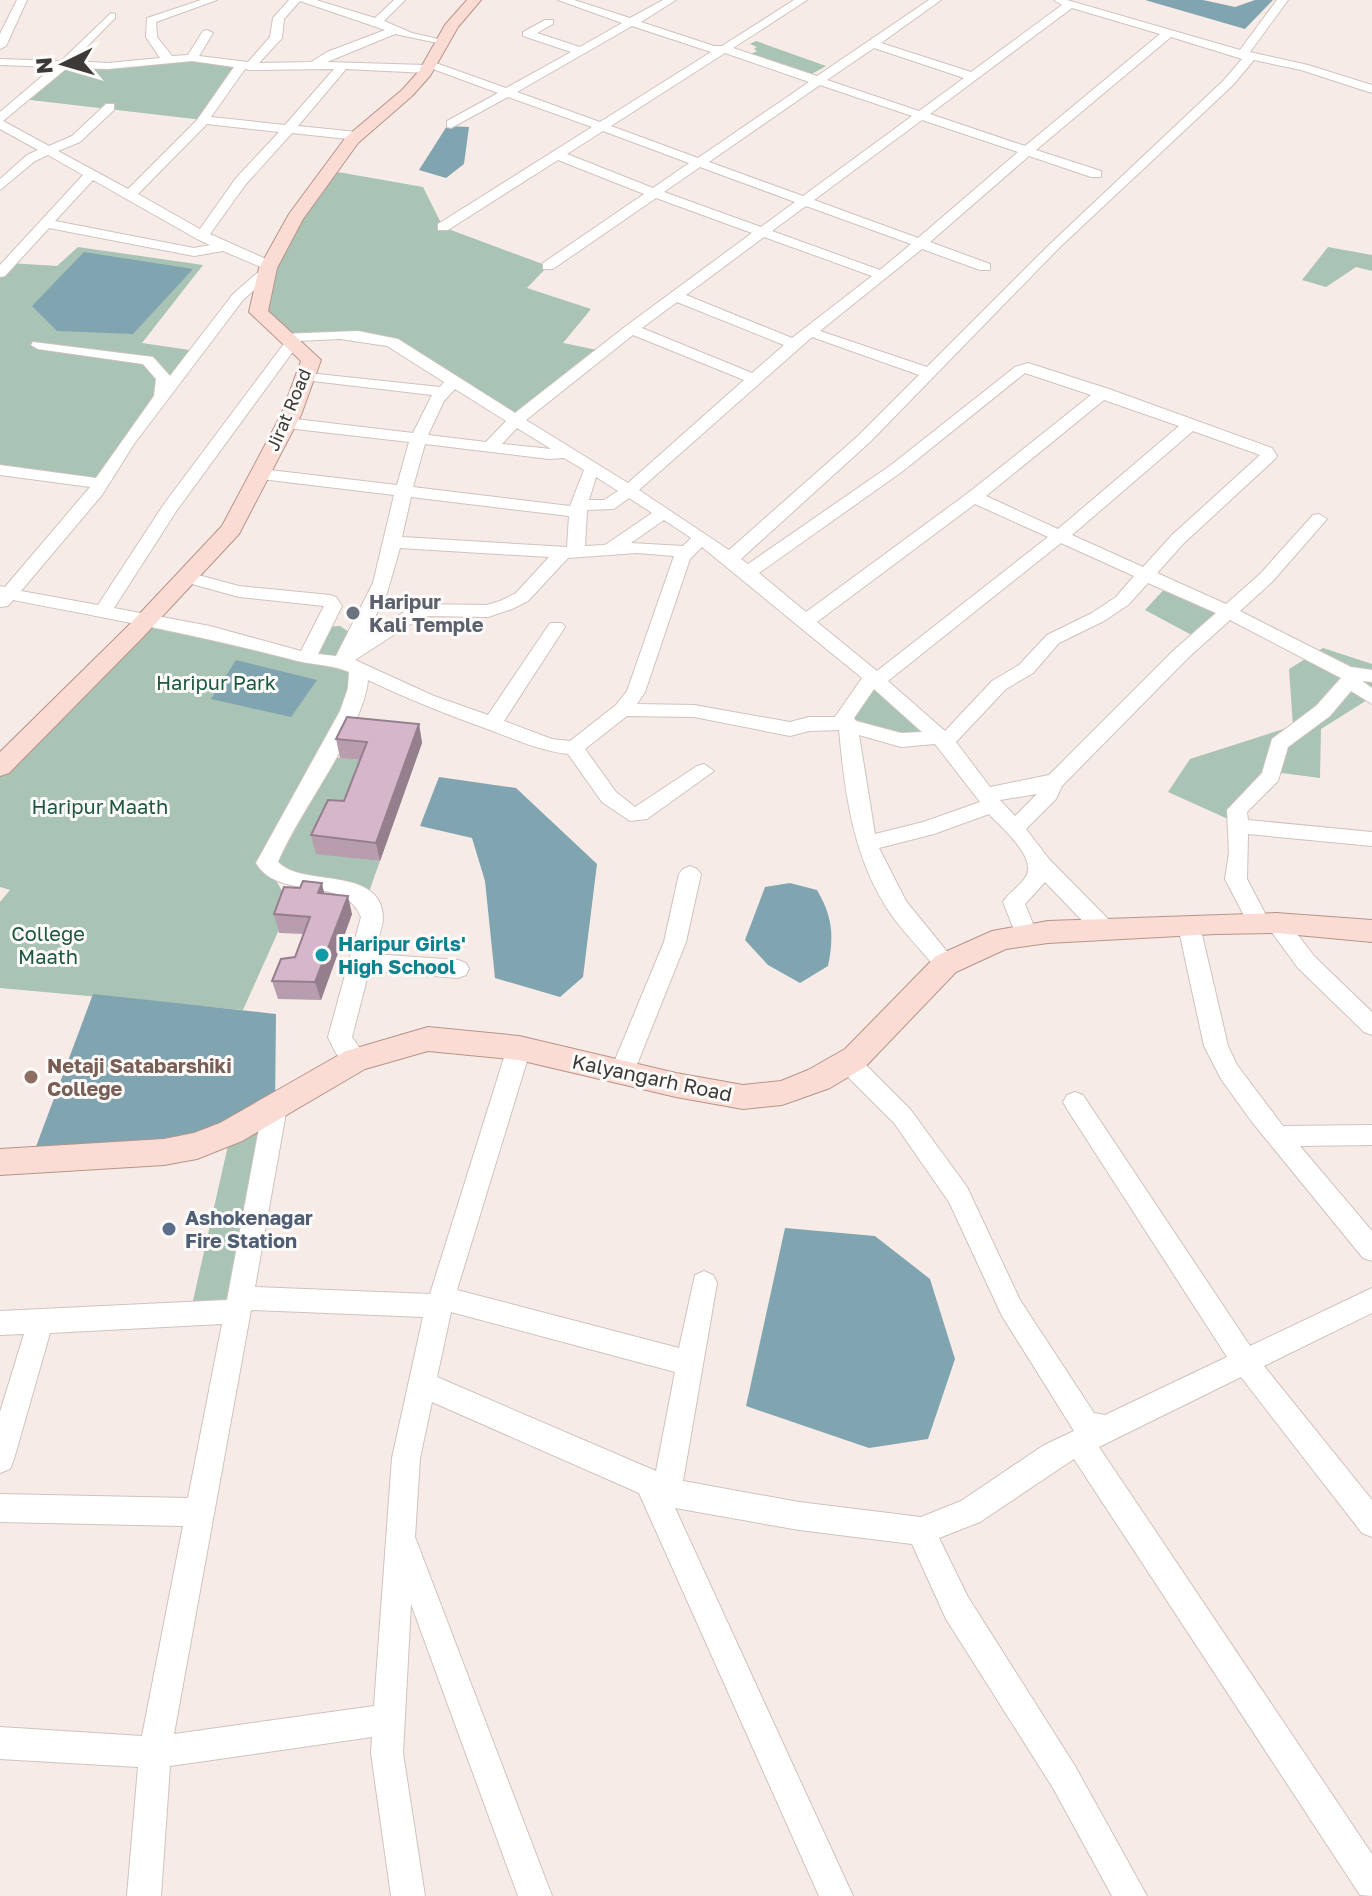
<svg xmlns="http://www.w3.org/2000/svg" width="1372" height="1896" viewBox="0 0 1372 1896" font-family="'Golos Text',sans-serif">
<rect width="100%" height="100%" fill="#f7ebe7"/>
<g fill="#a9c3b5">
<path d="M756,41L826,66L808,76L749,55L757,51L754,49L757,47L750,44Z"/>
<path d="M192,58L241,66L203,120L22,99L61,66Z"/>
<path d="M332,171L423,187L443,227L548,266L527,288L591,309L563,343L607,352L513,421L372,335L286,337L258,312L268,271Z"/>
<path d="M78,247L203,265L142,343L196,351L101,484L0,470V273L10,263L57,266Z"/>
<path d="M1328,247L1372,255V271L1356,267L1326,287L1302,280Z"/>
<path d="M1168,585L1230,613L1199,639L1145,610Z"/>
<path d="M146,620L307,658L324,627L340,626L355,636L343,660L359,669L332,757L371,761L317,853L380,861L366,900L270,870L290,905L243,1010L0,988V902L10,890L0,887V767Z"/>
<path d="M1323,648L1372,664V697L1321,729L1320,778L1282,773L1262,797L1228,819L1168,792L1190,759L1293,726L1289,669Z"/>
<path d="M873,679L929,730C892,739 877,724 844,717Z"/>
<path d="M275,1107L238,1311L190,1314L231,1132Z"/>
</g>
<g fill="#80a5b1">
<path d="M1145,0H1203L1235,7L1255,0H1273L1245,29Z"/>
<path d="M447,126L469,127L464,164L446,178L419,170Z"/>
<path d="M84,252L193,269L133,334L57,331L32,306Z"/>
<path d="M236,660L317,680L291,717L211,699Z"/>
<path d="M439,777L516,788L597,864L583,977L560,997L495,978L485,881L472,838L420,826Z"/>
<path d="M790,883L817,890C833,917 834,937 828,966L800,983L768,965L745,940L765,887Z"/>
<path d="M93,994L276,1014L275,1107L231,1132L31,1160Z"/>
<path d="M785,1228L875,1236L930,1279L955,1359L928,1439L869,1448L746,1406Z"/>
</g>
<g fill="none" stroke-linecap="round" stroke-linejoin="round">
<g stroke="#cfc3be" stroke-width="2">
<g id="minor">
<path d="M17,0H27L6,46L0,49V34Z"/>
<path d="M201,0H217L156,22L157,37L172,56L188,55L203,31L207,30L213,33L199,56L248,62L270,37L273,18L289,0H316L375,18L394,0H405L384,21L412,33L447,41V45L395,34L327,62L425,65L430,61L506,88L571,52L523,36V32L545,20H553V24L537,33L580,47L622,23L558,0H574L630,18L663,0H676L641,22L714,46H722L794,0H807L733,48L817,76L929,0H941L881,43L971,72L1062,5L1054,0H1067L1240,50L1277,0H1288L1250,52L1308,65L1372,85V93L1301,70L1254,60L1232,86L1060,247L871,441L741,559L748,564L891,465L1015,367L1028,363L1109,389L1272,448L1277,456L1275,459L1184,543L1157,573L1226,604L1260,574L1313,515L1319,514L1327,519L1272,582L1240,611L1351,667L1372,670V682L1362,681L1372,688V704L1351,691L1330,716L1288,747L1278,781L1247,812L1248,820L1372,832V846L1248,834L1247,879L1268,919L1276,915L1284,917L1314,956L1372,1012V1035L1364,1032L1298,968L1268,927L1259,931L1251,929L1225,879L1229,853L1227,810L1262,773L1272,739L1316,706L1341,678L1230,620L1188,658L1062,786L1056,799L1026,829L1049,859L1113,924L1116,930L1113,936L1105,938L1097,936L1045,882L1025,904L1037,934L1034,940L1026,942L1018,940L1003,902C1009,892 1019,887 1025,878C1039,859 1002,828 989,814L934,834L879,848L906,901L957,964L954,970L946,973L938,970C922,951 904,933 890,913C853,858 845,794 839,730L809,731L790,736L694,717L627,716L585,749L616,792L635,807L697,766L704,764L714,771L647,819L630,821L602,802L568,754C541,751 516,740 490,730C448,715 408,699 368,680C364,729 299,811 278,862C302,888 381,865 383,917C383,928 376,944 373,954L458,960L466,963L469,969L466,975L458,978L369,971L352,1037L368,1060L364,1067C345,1073 335,1053 328,1037L361,917C345,874 279,902 256,863L340,711L348,688L349,672C332,664 309,665 290,659C198,635 106,618 13,600L8,606L0,607V586L5,587L90,487L0,475V465L96,478L154,396L156,379L143,364L38,349L31,345L33,342L153,357L170,376L233,294L263,268L223,251L194,256L49,228L5,276L0,277V265L83,175L48,155L35,161L0,190V179L27,155L38,150L0,129V112L53,67L0,65V59L61,61L111,13L115,14V18L73,61L108,63L160,58L146,37L147,18ZM300,1L385,30L327,52L311,62L259,63L282,38L284,19ZM1072,8L1160,34L1025,146L930,114ZM632,26L711,52L600,122L517,92ZM1171,37L1242,59L1224,80L1049,245L927,367L820,331L922,249L980,270H990V264L930,242L1029,156L1091,177H1101V171L1036,150ZM874,48L964,78L919,111L827,80ZM725,53L809,82L698,158L611,126ZM192,61L234,67L197,120L128,189L58,151L80,142L114,110V104H106L72,136L49,146L3,121L67,68L108,69ZM245,69L250,70L334,69L285,125L211,117ZM346,69L427,73L433,69L498,93L447,121V127L451,128L508,97L592,127L438,224V230H448L558,160L644,194L543,263V269H553L656,198L752,233L626,326L515,413L398,339L358,331L281,334L279,337L286,341L164,504L98,605L21,591L102,495L134,444L243,300L275,271V263L210,234L246,184L292,133L357,140L363,136L357,132L298,126ZM820,85L912,116L803,196L709,162ZM922,120L1018,152L918,238L814,200ZM207,124L279,132L236,178L200,229L138,194ZM603,131L689,163L653,188L567,154ZM700,167L795,202L761,227L664,192ZM93,180L197,239L210,245L194,248L55,221ZM806,206L911,244L880,270L772,231ZM764,237L872,276L792,338L686,295ZM677,302L784,345L752,373L642,328ZM633,335L744,380L628,483L526,420ZM812,337L919,375L859,435L729,550L639,490ZM340,339L387,346L444,382L440,387L299,372L296,375L304,380L432,395L413,433L287,418L279,423L287,428L409,442L397,485L261,469L253,474L261,479L394,495L373,583L336,656L318,654L342,606L336,597L330,595L239,586L187,572L178,577L181,581L239,597L324,606L301,651L210,626L114,608L177,510L297,346L298,341ZM1025,373L1091,395L968,493L806,612L759,573L903,471ZM455,389L506,421L486,442L428,435L444,401ZM1104,400L1179,426L1058,529L986,496ZM517,428L551,449L502,444ZM1193,431L1260,455L1172,535L1143,567L1072,535ZM425,444L549,459L564,458L584,470L570,506L413,487ZM596,477L618,491L604,500H589ZM411,497L569,516L567,547L402,537ZM629,498L652,513L605,545L585,546L587,510L614,509ZM975,504L1048,537L877,671L817,622ZM664,520L691,538L683,546L631,543ZM1061,543L1134,576L1116,597L1092,613L1047,635L1019,665L992,681L945,731L888,681ZM702,547L862,678L835,717H809L790,722L694,705L637,704L645,692L690,559ZM400,548L549,557L516,593L500,601L487,605L419,604L367,633L387,593ZM637,553L674,556L627,691L616,705L570,741L552,739L504,721L565,627L562,623H550L488,715L434,696L355,660L423,616L488,617L512,609L528,601L568,558ZM1148,583L1216,613L1174,650L1049,775L990,787L956,742L1006,689L1033,673L1059,643L1104,621L1128,605ZM874,689L922,732L901,733L856,721L854,718ZM859,735L901,747L935,744L980,802L923,822L875,834ZM1037,794L1015,816L1000,800Z"/>
<path d="M690,866L697,869L701,874L686,942L634,1072L630,1079L622,1082L614,1079L610,1072L664,942L679,874L683,869Z"/>
<path d="M1189,918L1197,920L1200,926L1228,1046L1237,1065L1283,1126L1372,1125V1145L1300,1146L1372,1231V1261L1363,1258L1252,1122L1221,1079L1204,1046L1178,926L1181,920Z"/>
<path d="M519,1039L527,1041L531,1048L457,1290L679,1348L695,1275L704,1271L713,1275L717,1283L683,1481L799,1502L921,1517L961,1501L1044,1445L1074,1431L1002,1316L949,1202L894,1123L840,1069L836,1062L840,1055L848,1053L856,1055L910,1109L967,1187L1020,1300L1094,1413L1105,1415L1227,1357L1067,1109L1063,1102L1067,1095L1075,1092L1083,1095L1250,1346L1372,1288V1313L1264,1366L1372,1500V1537L1362,1533L1241,1377L1099,1447L1372,1854V1896L1360,1895L1074,1459L980,1522L939,1538L968,1597L1075,1766L1147,1896H1112L1053,1788L946,1619L912,1544L799,1530L675,1508L853,1896H819L639,1493L432,1402L420,1458L415,1537L552,1896H518L411,1604L403,1753L425,1896H391L371,1753L372,1737L170,1766L161,1896H127L138,1767L0,1759V1727L142,1736L183,1526L0,1522V1494L188,1498L222,1324L50,1333L14,1459L10,1469L0,1473V1412L24,1334L0,1335V1311L227,1300L263,1107L267,1100L275,1097L283,1100L287,1107L255,1287L430,1294L507,1048L511,1041ZM251,1310L423,1317L392,1458L374,1706L174,1734ZM451,1312L675,1372L656,1471L437,1377Z"/>
</g>
</g>
<g stroke="#b6948a" stroke-width="2">
<g id="major">
<path d="M467,0H481L458,27L430,76L412,96L358,143L303,219L277,268L268,311L321,360L301,415L239,534L144,636L9,773L0,776V752L128,626L222,526L281,415L301,361L249,312L259,268L289,214L346,137L402,90L419,71L445,25Z"/>
<path d="M1276,913L1372,920V942L1276,933L1216,934L1048,943L1006,949L956,972L865,1067L830,1088L782,1105L743,1109L676,1097L519,1060L428,1051L365,1069L242,1141L197,1159L164,1165L0,1175V1149L164,1139L194,1133L220,1123L346,1051L428,1027L519,1036L676,1073L743,1085L781,1081L808,1070L845,1049L936,956L992,931L1048,921Z"/>
</g>
</g>
<use href="#minor" fill="#fff" fill-rule="evenodd"/>
<use href="#major" fill="#fadcd4" fill-rule="evenodd"/>
</g>
<g fill="#b79dae">
<path d="M419,724L422,743L380,861L316,854L311,835L344,801L360,760L340,758L336,739Z"/>
<path d="M324,893L352,914L321,1000L278,999L272,981L295,957L303,934L279,933L274,914Z"/>
</g>
<g fill="#957f8d">
<path d="M419,724L422,743L380,861L376,843Z"/>
<path d="M322,883L326,902L318,893Z"/>
<path d="M348,896L352,914L321,1000L315,982Z"/>
</g>
<g fill="#d5b6ca" stroke="#957f8d" stroke-width="2">
<path d="M347,717L419,724L376,843L311,835L328,800L344,801L367,742L336,739Z"/>
<path d="M303,881L322,883L318,893L348,896L315,982L272,981L281,959L295,957L310,917L274,914L284,887L300,888Z"/>
</g>
<circle fill="#6b7280" stroke="#fdfbfa" stroke-width="3" cx="353" cy="613" r="8"/>
<circle fill="#0f9aa8" stroke="#fdfbfa" stroke-width="3" cx="322" cy="955" r="8"/>
<circle fill="#8d6e63" stroke="#fdfbfa" stroke-width="3" cx="31" cy="1077" r="8"/>
<circle fill="#5c6f8a" stroke="#fdfbfa" stroke-width="3" cx="169" cy="1229" r="8"/>
<g text-anchor="middle" stroke-width="6" stroke-linejoin="round" paint-order="stroke">
<g font-size="18" fill="#3d3937" stroke="#fdfbfa">
<text transform="translate(289 410) rotate(-67)" y="6">Jirat Road</text>
</g>
<g font-size="20" font-weight="bold" fill="#5b616d" stroke="#fdfbfa" text-anchor="start">
<text x="369" y="609">Haripur<tspan x="369" dy="23">Kali Temple</tspan></text>
</g>
<g font-size="20" fill="#1c573e" stroke="#fdfbfa">
<text x="216" y="690">Haripur Park</text>
<text x="100" y="814">Haripur Maath</text>
<text x="48" y="941">College<tspan x="48" dy="23">Maath</tspan></text>
</g>
<g font-size="20" font-weight="bold" fill="#0d838f" stroke="#fdfbfa" text-anchor="start">
<text x="338" y="951">Haripur Girls'<tspan x="338" dy="23">High School</tspan></text>
</g>
<g font-size="20" font-weight="bold" fill="#785e54" stroke="#fdfbfa" text-anchor="start">
<text x="47" y="1073">Netaji Satabarshiki<tspan x="47" dy="23">College</tspan></text>
</g>
<g font-size="20" fill="#3d3937" stroke="#fdfbfa">
<text transform="translate(652 1078) rotate(12)" y="7">Kalyangarh Road</text>
</g>
<g font-size="20" font-weight="bold" fill="#4e5e75" stroke="#fdfbfa" text-anchor="start">
<text x="185" y="1225">Ashokenagar<tspan x="185" dy="23">Fire Station</tspan></text>
</g>
</g>
<g transform="translate(64 64) rotate(265)" stroke="#fdfbfa" stroke-width="6" paint-order="stroke">
<path d="M0-6L14 30L0 20L-14 30Z" fill="#3d3937"/>
<text y="-12" font-size="22" font-weight="bold" text-anchor="middle" fill="#3d3937">N</text>
</g>
</svg>
